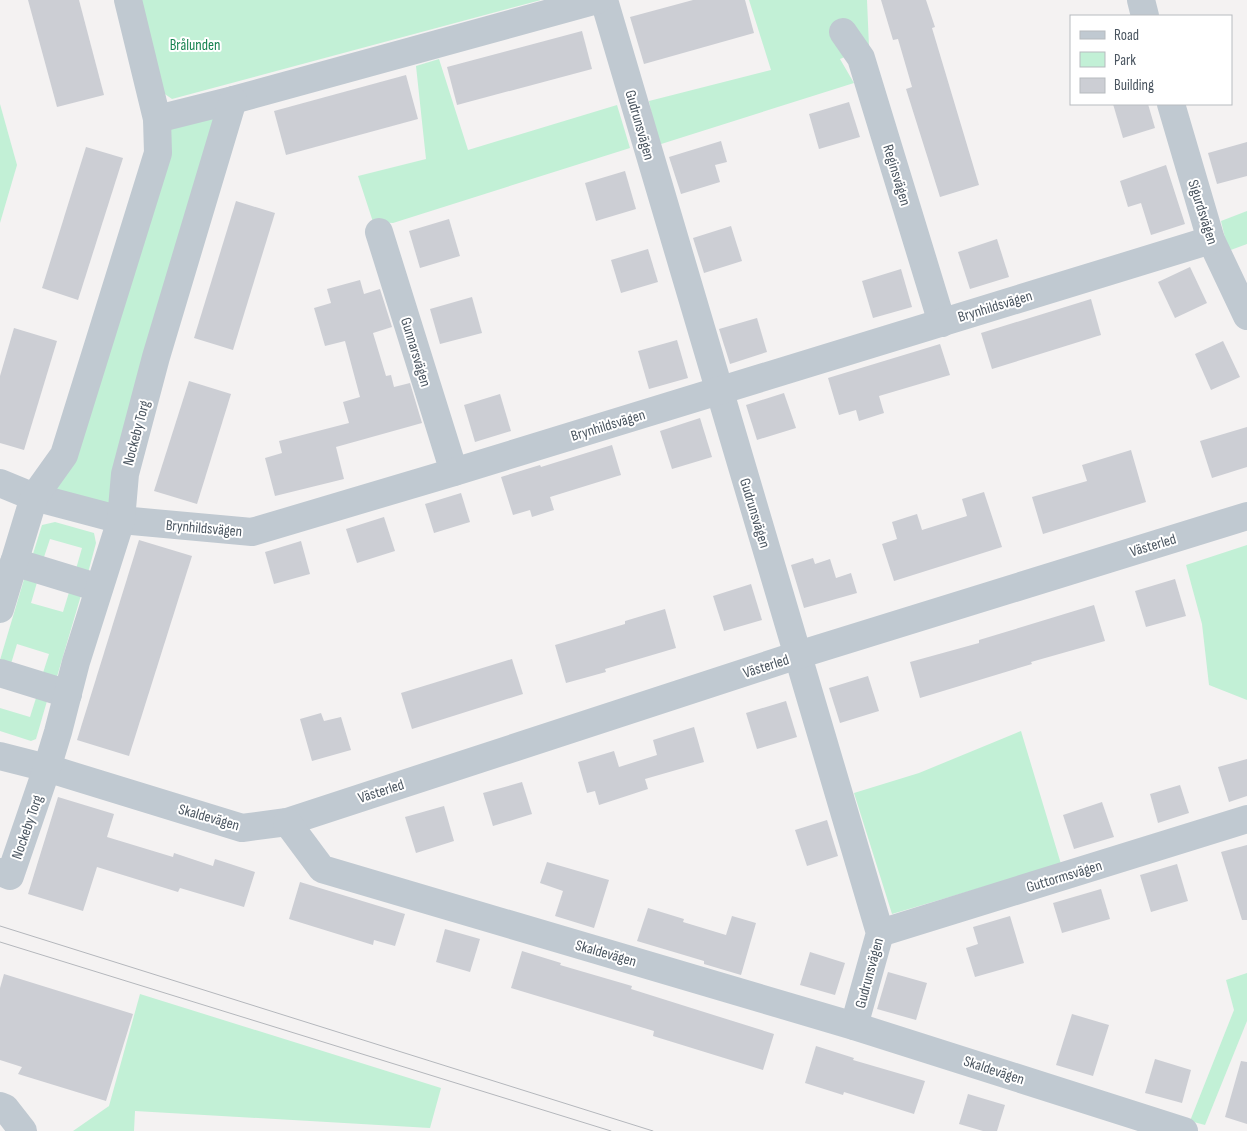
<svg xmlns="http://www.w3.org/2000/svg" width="1247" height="1131" viewBox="0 0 1247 1131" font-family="'Sofia Sans Condensed',sans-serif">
<rect width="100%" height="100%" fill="#f4f2f2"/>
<g fill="#c2f0d6">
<path d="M135,0H541L172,99L159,90Z"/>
<path d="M749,0H867L869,47L840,59L854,83L658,145L649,101L771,70Z"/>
<path d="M439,59L468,150L617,105L630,148L393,223L373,222L358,176L426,159L416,66Z"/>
<path d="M233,100L121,520L34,497L64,455L157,119Z"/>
<path d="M0,104L17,165L0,223Z"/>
<path d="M1247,211V244L1228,251L1221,221Z"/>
<path d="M55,522L94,533L96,543L88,573L76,569L82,548L50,539L43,560L32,557L42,525Z"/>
<path d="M1247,545V700L1209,685L1202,624L1186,565Z"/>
<path d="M25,576L38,579L31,603L63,612L70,589L82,592L56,680L42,676L49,654L17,644L10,667L0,660Z"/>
<path d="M36,698L47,701L36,739L31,741L0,731V708L30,717Z"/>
<path d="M1021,731L1061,864L892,914L854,793L919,773Z"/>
<path d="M1247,973V1021L1205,1125L1190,1121L1234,1010L1226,980Z"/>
<path d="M140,994L441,1088L430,1128L135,1111L134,1131H73L109,1106Z"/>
</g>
<g fill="#ccced4">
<path d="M28,0H79L104,95L57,107Z"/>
<path d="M693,0H745L754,33L644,64L630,17Z"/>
<path d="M881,0H926L935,27L932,28L979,185L940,197L906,89L912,87L898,39L893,40Z"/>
<path d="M582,31L592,69L457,105L447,67Z"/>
<path d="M406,75L418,119L286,155L274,111Z"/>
<path d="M849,102L860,137L819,149L809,114Z"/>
<path d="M1113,104H1148L1155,128L1123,138Z"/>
<path d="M721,141L727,162L715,165L720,182L681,194L669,157Z"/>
<path d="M1247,142V176L1217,184L1208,153Z"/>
<path d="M86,147L123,158L78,300L42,288Z"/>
<path d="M1166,165L1185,224L1151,235L1141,203L1128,207L1120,181Z"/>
<path d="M625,171L636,209L596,221L585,183Z"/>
<path d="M236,201L275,213L233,350L194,338Z"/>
<path d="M449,219L460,256L420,268L409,231Z"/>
<path d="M731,226L742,261L704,273L693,238Z"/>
<path d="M997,239L1009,277L970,289L958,252Z"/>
<path d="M648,249L658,282L621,293L611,260Z"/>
<path d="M1190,267L1207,303L1175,318L1158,282Z"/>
<path d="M901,269L912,307L873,318L862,281Z"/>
<path d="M360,280L364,294L380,289L392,327L373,333L386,376L391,375L394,387L410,383L422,423L336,447L344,479L275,496L265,458L282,453L279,441L349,423L343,402L360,397L345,341L325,346L314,308L331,303L327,289Z"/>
<path d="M472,297L482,333L440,344L430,309Z"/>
<path d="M1091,299L1101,335L992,369L981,333Z"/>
<path d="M757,318L767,352L730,364L719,329Z"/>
<path d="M14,328L57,341L24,450L0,443V376Z"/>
<path d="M677,340L688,378L649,389L638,351Z"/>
<path d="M1223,341L1240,377L1211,390L1195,354Z"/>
<path d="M940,344L950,375L879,396L884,413L859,421L856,410L839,415L828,378Z"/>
<path d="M189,381L231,394L197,504L154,491Z"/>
<path d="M784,393L796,428L757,440L746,405Z"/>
<path d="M500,394L511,431L475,442L464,405Z"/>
<path d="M700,418L712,457L672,469L660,431Z"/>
<path d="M1247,427V467L1212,478L1200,441Z"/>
<path d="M612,445L621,475L550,497L554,510L532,517L530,510L513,515L501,477L540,465L541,467Z"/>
<path d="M1131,450L1146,502L1043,534L1032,497L1087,481L1082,465Z"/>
<path d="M984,492L1002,547L894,581L882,544L897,539L892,522L917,514L922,530L967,516L962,499Z"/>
<path d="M461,493L470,522L434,533L425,504Z"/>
<path d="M384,517L395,551L357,563L346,529Z"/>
<path d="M139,540L192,556L129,756L77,740Z"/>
<path d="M301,541L310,574L274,584L265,552Z"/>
<path d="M813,558L815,564L830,559L836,578L851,573L857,593L804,608L791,565Z"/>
<path d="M1175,579L1186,616L1146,627L1135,591Z"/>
<path d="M751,584L762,620L724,631L713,596Z"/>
<path d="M1094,605L1105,641L1031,662L1032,664L920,698L910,662L979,643V640Z"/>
<path d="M665,609L676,648L605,669L606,672L566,683L555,645L625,624V621Z"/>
<path d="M512,659L523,694L412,729L401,693Z"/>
<path d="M868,676L879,711L840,723L829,688Z"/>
<path d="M786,701L797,737L757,749L746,713Z"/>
<path d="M321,713L324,721L341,717L351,750L312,761L300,719Z"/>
<path d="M694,727L704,762L645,779L648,789L599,805L595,791L587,793L578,762L614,751L619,767L657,755L653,740Z"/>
<path d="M1247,759V796L1229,802L1218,767Z"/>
<path d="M522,782L532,814L493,826L483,793Z"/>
<path d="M1180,785L1189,813L1158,823L1150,794Z"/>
<path d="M58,797L114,814L107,837L173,857L174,853L213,866L215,859L255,872L244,907L180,888L178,892L97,867L83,911L28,894Z"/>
<path d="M1102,802L1114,837L1074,849L1063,815Z"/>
<path d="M444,806L454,841L416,853L405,817Z"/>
<path d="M827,820L838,856L807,866L795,830Z"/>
<path d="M1247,845V920H1242L1221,852Z"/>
<path d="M547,862L609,880L594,928L555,916L563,891L540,883Z"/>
<path d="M1177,864L1188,901L1151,912L1140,875Z"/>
<path d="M300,882L405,914L395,946L374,940L373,945L289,919Z"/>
<path d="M1101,889L1110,919L1062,933L1053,903Z"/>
<path d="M648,908L684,919L683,922L726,935L732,916L756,923L741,975L704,964V961L637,941Z"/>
<path d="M1010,916L1024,963L975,977L966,948L978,944L973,927Z"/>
<path d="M445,929L480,939L470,972L436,962Z"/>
<path d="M522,951L561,963L560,965L632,986L631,989L774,1034L763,1070L653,1036L654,1031L511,988Z"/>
<path d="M810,952L845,963L835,995L800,985Z"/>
<path d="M888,972L927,983L916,1020L877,1009Z"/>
<path d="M4,974L133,1014L106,1101L18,1074L22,1067L0,1060V988Z"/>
<path d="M1072,1014L1109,1025L1093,1076L1056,1065Z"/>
<path d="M816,1046L854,1058L853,1060L925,1081L914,1114L844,1092L843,1095L805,1083Z"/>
<path d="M1155,1059L1191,1070L1182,1103L1145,1093Z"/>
<path d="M1241,1061L1247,1062V1124L1225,1117Z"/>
<path d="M968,1094L1005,1105L997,1131H983L959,1124Z"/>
</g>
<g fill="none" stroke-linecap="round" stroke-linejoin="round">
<g stroke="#c0c9d1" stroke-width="28">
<path d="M604,0L880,933L854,1026"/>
<path d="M1141,0L1145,16"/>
<path d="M843,32L861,58L942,323"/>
<path d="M1171,104L1211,240L1247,316"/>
<path d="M157,119L233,100L597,0"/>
<path d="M379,232L454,472"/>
<path d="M0,483L34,497L121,520L252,532L454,472L1211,240"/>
<path d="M14,562L99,588"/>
<path d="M0,609L34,497L64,455L158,153L157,119L128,0"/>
<path d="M0,673L68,694"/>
<path d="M0,756L47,768L242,828L287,822L798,655L1247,516"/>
<path d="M287,822L322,869L854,1026L1184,1131"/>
<path d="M0,872L10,876L47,768L58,732L76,662L121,520L125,474L156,357L233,100"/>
<path d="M880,933L1247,819"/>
<path d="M0,1106L5,1108L23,1131"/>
</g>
<g stroke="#b4b7bc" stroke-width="1">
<path d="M0,926L653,1131"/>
<path d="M0,942L611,1131"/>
</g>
</g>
<g text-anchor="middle" stroke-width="4" stroke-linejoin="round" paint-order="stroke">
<g font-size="15" fill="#188351" stroke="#fff">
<text x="195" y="50">Brålunden</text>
</g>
<g font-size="15" fill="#4a5560" stroke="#fff">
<text transform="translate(640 125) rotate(74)" y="5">Gudrunsvägen</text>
<text transform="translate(897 175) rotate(73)" y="5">Reginsvägen</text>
<text transform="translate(1203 212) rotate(72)" y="5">Sigurdsvägen</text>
<text transform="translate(995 306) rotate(-17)" y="5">Brynhildsvägen</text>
<text transform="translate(416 352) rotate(73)" y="5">Gunnarsvägen</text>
<text transform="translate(608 425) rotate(-17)" y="5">Brynhildsvägen</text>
<text transform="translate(136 433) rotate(-75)" y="5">Nockeby Torg</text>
<text transform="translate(755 513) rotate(73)" y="5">Gudrunsvägen</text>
<text transform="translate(204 528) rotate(5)" y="5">Brynhildsvägen</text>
<text transform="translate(1153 545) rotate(-17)" y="5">Västerled</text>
<text transform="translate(766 666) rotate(-18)" y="5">Västerled</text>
<text transform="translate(381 791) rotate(-18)" y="5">Västerled</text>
<text transform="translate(209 817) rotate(16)" y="5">Skaldevägen</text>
<text transform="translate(27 827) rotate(-71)" y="5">Nockeby Torg</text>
<text transform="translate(1064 876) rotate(-17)" y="5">Guttormsvägen</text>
<text transform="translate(606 953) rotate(16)" y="5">Skaldevägen</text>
<text transform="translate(869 973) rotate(-75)" y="5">Gudrunsvägen</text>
<text transform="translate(994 1070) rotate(18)" y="5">Skaldevägen</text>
</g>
</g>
<rect x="1070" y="15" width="162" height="90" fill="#ffffff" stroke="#b7bbbf"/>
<rect x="1080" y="31" width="25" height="8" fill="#c0c9d1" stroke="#b7bbbf"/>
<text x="1114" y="40" font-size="15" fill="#4a5560">Road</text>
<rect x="1080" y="52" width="25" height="15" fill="#c2f0d6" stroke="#b7bbbf"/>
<text x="1114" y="65" font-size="15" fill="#4a5560">Park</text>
<rect x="1080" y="78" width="25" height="15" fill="#ccced4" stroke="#b7bbbf"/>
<text x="1114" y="90" font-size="15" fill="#4a5560">Building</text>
</svg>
